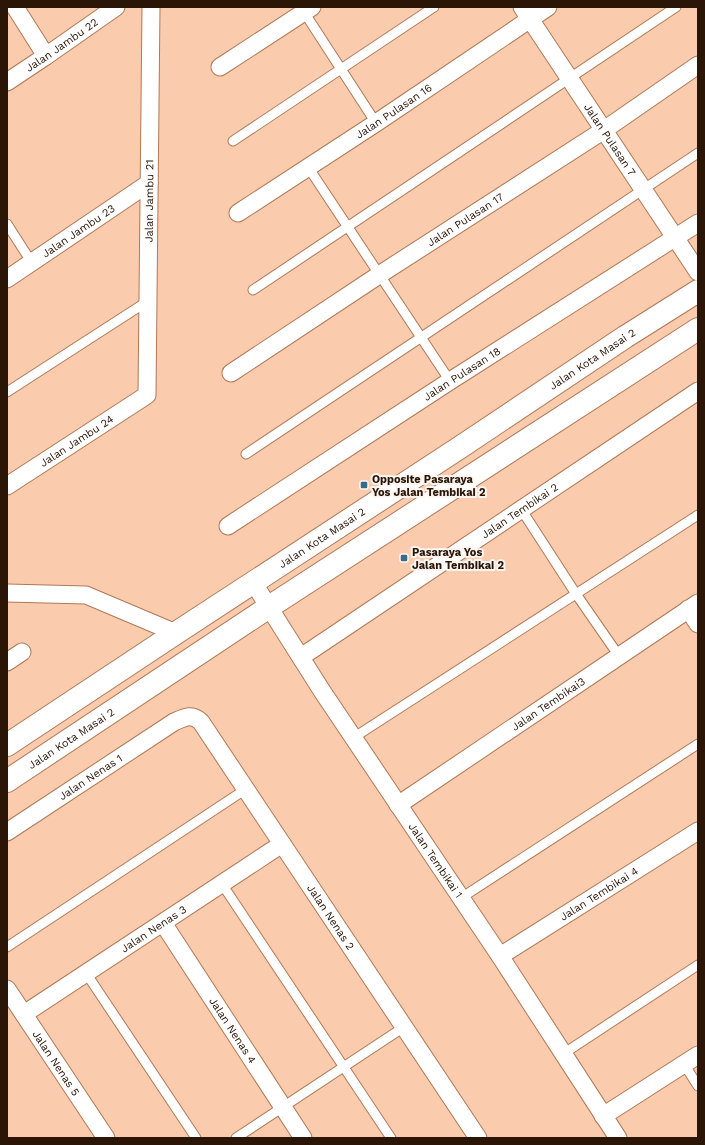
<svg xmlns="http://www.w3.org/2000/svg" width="705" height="1145" viewBox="0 0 705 1145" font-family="'Work Sans',sans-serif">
<rect width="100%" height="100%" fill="#fbcbae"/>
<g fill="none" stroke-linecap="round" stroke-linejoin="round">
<g stroke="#af7956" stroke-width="11">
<g id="lane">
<path d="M304,12L376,123"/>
<path d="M233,141L434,7"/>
<path d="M308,167L450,381"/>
<path d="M7,224L32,263"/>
<path d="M253,290L676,7"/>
<path d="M7,392L148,301"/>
<path d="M246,454L698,153"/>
<path d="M521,509L576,594L619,656"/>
<path d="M353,738L698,515"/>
<path d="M222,884L391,1138"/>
<path d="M461,898L698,744"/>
<path d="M7,947L246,789"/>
<path d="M86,973L196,1138"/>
<path d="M563,1054L698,965"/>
<path d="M684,1064L698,1086"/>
<path d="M236,1138L404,1027"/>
</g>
</g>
<g stroke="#af7956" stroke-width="19">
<g id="street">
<path d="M15,7L46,56"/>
<path id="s1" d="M522,7L698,272"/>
<path d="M220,67L312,7"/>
<path id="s2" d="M7,82L46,56L116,7"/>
<path id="s3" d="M238,213L376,123L548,7"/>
<path id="s4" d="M7,279L149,183"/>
<path id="s5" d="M231,373L379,275L604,130L698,65"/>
<path id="s6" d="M7,486L147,395L151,7"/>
<path id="s7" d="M228,526L450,381L698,223"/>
<path id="s8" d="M253,582L322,691L500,956L618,1138"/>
<path d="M7,593L86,595L176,633"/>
<path d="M688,609L698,624"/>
<path id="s9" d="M301,657L698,391"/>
<path d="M7,662L22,652"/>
<path id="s10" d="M398,805L698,603"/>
<path id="s11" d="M7,832L174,722C185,717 192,713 201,722L478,1138"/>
<path id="s12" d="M163,923L303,1138"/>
<path id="s13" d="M500,956L698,831"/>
<path id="s14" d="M7,989L106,1138"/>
<path id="s15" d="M24,1014L282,844"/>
<path d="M603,1116L698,1055"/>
</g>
</g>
<g stroke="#af7956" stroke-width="24">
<g id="secondary">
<path id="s16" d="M7,745L176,633L456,450L625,337L698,291"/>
<path id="s17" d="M7,781L269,607L698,329"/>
</g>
</g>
<use href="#lane" stroke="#fff" stroke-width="9"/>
<use href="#street" stroke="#fff" stroke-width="17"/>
<use href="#secondary" stroke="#fff" stroke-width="22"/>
</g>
<g fill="#366c88" stroke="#fcf6f2" stroke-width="1.5">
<rect x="360" y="481" width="8" height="8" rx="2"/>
<rect x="400" y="554" width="8" height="8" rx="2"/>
</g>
<g text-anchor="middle" stroke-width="4" stroke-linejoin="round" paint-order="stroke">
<g font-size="11" fill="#2a1507" stroke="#fcf6f2">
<text dy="4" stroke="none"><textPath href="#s2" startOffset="66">Jalan Jambu 22</textPath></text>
<text dy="4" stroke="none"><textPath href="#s3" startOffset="186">Jalan Pulasan 16</textPath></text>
<text dy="4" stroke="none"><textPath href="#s1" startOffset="159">Jalan Pulasan 7</textPath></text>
<text dy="4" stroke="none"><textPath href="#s6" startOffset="361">Jalan Jambu 21</textPath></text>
<text dy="4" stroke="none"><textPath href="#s5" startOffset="280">Jalan Pulasan 17</textPath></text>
<text dy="4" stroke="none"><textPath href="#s4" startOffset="86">Jalan Jambu 23</textPath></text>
<text dy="4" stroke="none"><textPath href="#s16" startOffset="701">Jalan Kota Masai 2</textPath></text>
<text dy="4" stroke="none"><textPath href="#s7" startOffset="279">Jalan Pulasan 18</textPath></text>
<text dy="4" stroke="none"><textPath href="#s6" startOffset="83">Jalan Jambu 24</textPath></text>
<text dy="4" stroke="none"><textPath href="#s9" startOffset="263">Jalan Tembikai 2</textPath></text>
<text dy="4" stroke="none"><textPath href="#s16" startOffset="377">Jalan Kota Masai 2</textPath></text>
<text dy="4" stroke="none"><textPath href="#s10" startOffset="181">Jalan Tembikai3</textPath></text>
<text dy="4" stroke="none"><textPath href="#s17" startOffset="77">Jalan Kota Masai 2</textPath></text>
<text dy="4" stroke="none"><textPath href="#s11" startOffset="100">Jalan Nenas 1</textPath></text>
<text dy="4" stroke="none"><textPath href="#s8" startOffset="333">Jalan Tembikai 1</textPath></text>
<text dy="4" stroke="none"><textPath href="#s13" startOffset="117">Jalan Tembikai 4</textPath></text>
<text dy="4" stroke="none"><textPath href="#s11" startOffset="464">Jalan Nenas 2</textPath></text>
<text dy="4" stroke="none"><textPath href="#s15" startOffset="155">Jalan Nenas 3</textPath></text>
<text dy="4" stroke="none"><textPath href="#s12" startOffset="128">Jalan Nenas 4</textPath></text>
<text dy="4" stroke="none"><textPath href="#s14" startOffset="89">Jalan Nenas 5</textPath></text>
</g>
<g font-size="11" font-weight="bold" fill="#2a1507" stroke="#fcf6f2" text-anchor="start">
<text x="372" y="483">Opposite Pasaraya<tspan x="372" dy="13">Yos Jalan Tembikai 2</tspan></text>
<text x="412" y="556">Pasaraya Yos<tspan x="412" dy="13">Jalan Tembikai 2</tspan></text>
</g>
</g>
<rect width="705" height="1145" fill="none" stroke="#2a1507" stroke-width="16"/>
</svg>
